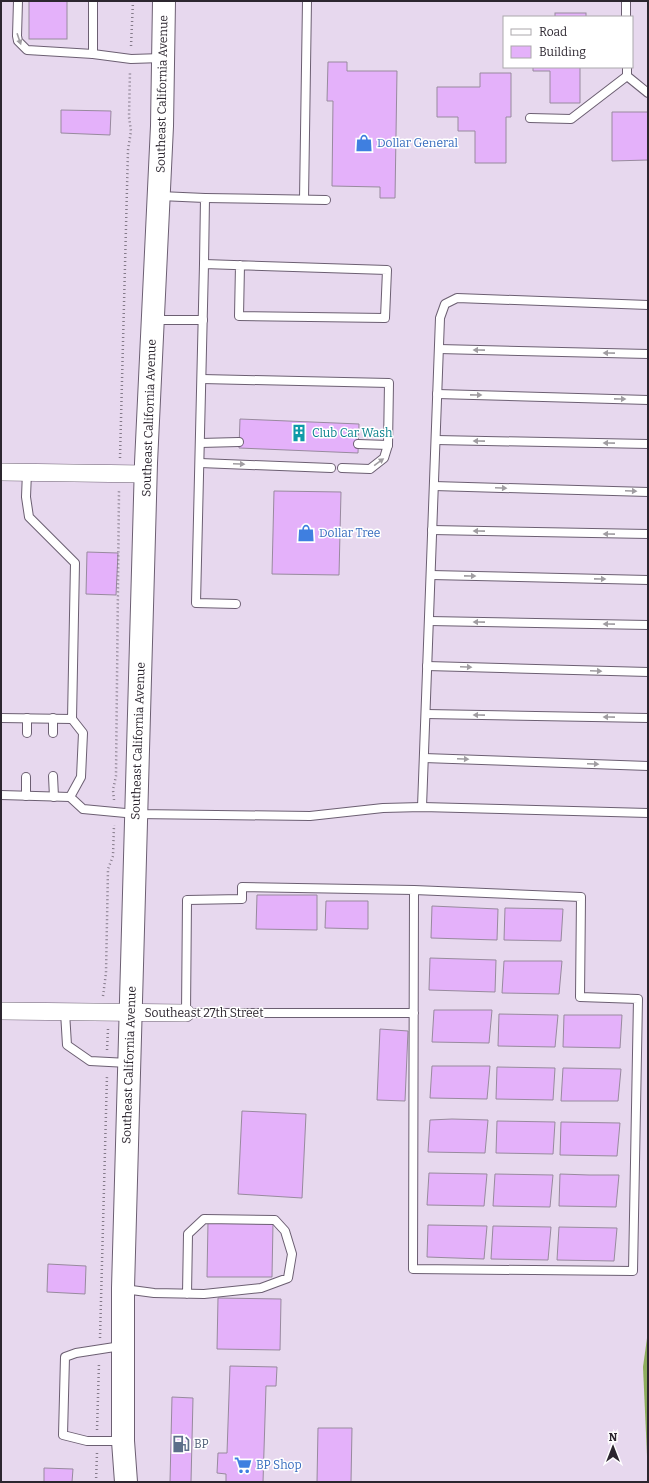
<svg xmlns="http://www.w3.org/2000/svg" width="649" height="1483" viewBox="0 0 649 1483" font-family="Bitter,serif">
<rect width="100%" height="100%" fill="#e7d8ee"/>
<path fill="#8eae5d" d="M648,1331V1478L643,1367Z"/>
<g fill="#e4b1fa" stroke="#988a9e">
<rect x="29" y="1" width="38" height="38"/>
<rect x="555" y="13" width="31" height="4"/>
<path d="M328,62H347V71H397L395,198H380V187L332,186L333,101H327Z"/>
<path d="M533,67H580V103H550V71H533Z"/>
<path d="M480,73H511V117H506V163H475V131H458V117H437V87H480Z"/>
<path d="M61,110L111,111L110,135L61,133Z"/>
<path d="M612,112H648V160L612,161Z"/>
<path d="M240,419L359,424L358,453L239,448Z"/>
<path d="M274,491L341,492L339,575L272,574Z"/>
<path d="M87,552L118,553L116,595L86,594Z"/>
<path d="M257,895H317V930L256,929Z"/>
<path d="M326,901H368V929L325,928Z"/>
<path d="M432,906L498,909L497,940L431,938Z"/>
<path d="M505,908L563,909L561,941L504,940Z"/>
<path d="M430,958L496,960L495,992L429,990Z"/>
<path d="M504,961H562L559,994L502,993Z"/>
<path d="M434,1010H492L489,1043L432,1042Z"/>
<path d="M499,1014L558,1015L555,1047L498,1046Z"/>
<path d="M564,1015H622L620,1048L563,1047Z"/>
<path d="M380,1029L408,1031L405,1101L377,1100Z"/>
<path d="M432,1066H490L487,1099L430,1098Z"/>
<path d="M497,1067L555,1068L553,1100L496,1099Z"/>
<path d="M563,1068L621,1069L618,1101H561Z"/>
<path d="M242,1111L306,1114L302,1198L238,1194Z"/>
<path d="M452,1119L488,1120L485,1153L428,1152L430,1120Z"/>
<path d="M497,1121L555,1122L553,1154L496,1153Z"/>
<path d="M561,1122L620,1123L617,1156L560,1155Z"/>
<path d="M429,1173L487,1174L484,1206L427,1205Z"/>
<path d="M495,1174L553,1175L550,1207L493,1206Z"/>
<path d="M560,1174L589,1175H619L616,1207L559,1206Z"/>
<path d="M208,1222L273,1223L272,1277H207Z"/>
<path d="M428,1225L487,1226L484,1259L427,1257Z"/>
<path d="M493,1226L551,1227L548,1260L491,1259Z"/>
<path d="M559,1227L617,1228L614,1261L557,1260Z"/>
<path d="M48,1264L86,1266L85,1294L47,1292Z"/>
<path d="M218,1298L281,1299L280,1350L217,1349Z"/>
<path d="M230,1366L277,1367L276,1386H266L263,1482H226V1474L217,1473L218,1453H227Z"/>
<path d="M172,1397L193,1398L191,1482H170Z"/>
<path d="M318,1428H352L351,1482H317Z"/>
<path d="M44,1468L73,1469L72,1482H44Z"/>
</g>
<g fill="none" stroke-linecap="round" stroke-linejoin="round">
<g stroke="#6c5f72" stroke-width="10">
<g id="lane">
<path d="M18,1L17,36L18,41L27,50L93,54L131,59L162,58"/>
<path d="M93,1V54"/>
<path d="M626,1V17"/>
<path d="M627,76L648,93"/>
<path d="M530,118L571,119L627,76V67"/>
<path d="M160,196L205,198L204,264"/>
<path d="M205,198L326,200"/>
<path d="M304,199L307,1"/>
<path d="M154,320H203"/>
<path d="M439,349L648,354"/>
<path d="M202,379L389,383L388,445L384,458L370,469L342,468"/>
<path d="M437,394L648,400"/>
<path d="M436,440L648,444"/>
<path d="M200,443L239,442"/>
<path d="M358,444L388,445"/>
<path d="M200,463L331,468"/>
<path d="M434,486L648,492"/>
<path d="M432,530L648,534"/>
<path d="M431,575L648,580"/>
<path d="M236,604L196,603L204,264L387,270L385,318L239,316L240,265"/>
<path d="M429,621L648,625"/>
<path d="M427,666L648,672"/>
<path d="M426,714L648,718"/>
<path d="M1,718L72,719L75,563L29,517L26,497L27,472"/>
<path d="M27,718V733"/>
<path d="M53,718V733"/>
<path d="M424,758L648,766"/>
<path d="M53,776L54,797"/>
<path d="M26,777V796"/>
<path d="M1,795L70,797L83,809L136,814L310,816L383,808L422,807L648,813"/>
<path d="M70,797L81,777L83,733L72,719"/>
<path d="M422,807L440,318L445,304L457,298L648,305"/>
<path d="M65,1012L67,1045L90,1061L128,1063"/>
<path d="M414,1013H186L187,900L242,899V887L414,890L581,897L580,997L638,999L633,1271L413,1269L414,890"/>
<path d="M124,1289L154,1293L204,1294L261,1288L288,1278L292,1254L285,1231L275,1220L204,1219L188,1234L187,1294"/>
<path d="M121,1346L76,1353L65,1357L63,1435L87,1441H122"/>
</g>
</g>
<g stroke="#6c5f72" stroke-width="18">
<g id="street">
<path d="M1,472L146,474"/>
<path d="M1,1011L186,1013"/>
</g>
</g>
<g stroke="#6c5f72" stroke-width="24">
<path id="secondary" d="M126,1482L123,1441V1288L146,463L162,126L164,1"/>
</g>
<g stroke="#847a89" stroke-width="2.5" stroke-dasharray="1 3" stroke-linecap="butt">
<path d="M131,46L133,1"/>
<path d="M120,458L128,150L131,131L129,117L130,71"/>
<path d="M114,800L113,790L116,776L119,491"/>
<path d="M103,996L106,973L108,869L113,856L114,825"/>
<path d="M107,1050L108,1029"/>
<path d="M100,1338L107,1075"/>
<path d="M97,1430L99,1363"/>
<path d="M96,1482L97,1453"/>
</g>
<use href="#lane" stroke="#fff" stroke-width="8"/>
<use href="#street" stroke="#fff" stroke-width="17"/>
<use href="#secondary" stroke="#fff" stroke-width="22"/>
</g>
<defs><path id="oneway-solid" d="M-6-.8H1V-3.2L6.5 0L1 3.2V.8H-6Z"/></defs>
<g fill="#a09da1">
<use href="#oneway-solid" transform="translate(19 39) rotate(71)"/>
<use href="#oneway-solid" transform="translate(479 350) rotate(-179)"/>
<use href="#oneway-solid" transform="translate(609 353) rotate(-179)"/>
<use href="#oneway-solid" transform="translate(476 395) rotate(1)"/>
<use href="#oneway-solid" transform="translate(620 399) rotate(1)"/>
<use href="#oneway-solid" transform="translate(479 441) rotate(-179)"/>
<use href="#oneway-solid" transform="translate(609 443) rotate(-179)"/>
<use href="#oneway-solid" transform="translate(379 462) rotate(-36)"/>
<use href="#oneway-solid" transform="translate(239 464) rotate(2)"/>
<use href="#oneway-solid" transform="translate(501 488) rotate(2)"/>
<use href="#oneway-solid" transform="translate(631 491) rotate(2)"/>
<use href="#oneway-solid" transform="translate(479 531) rotate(-179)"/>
<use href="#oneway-solid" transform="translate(609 534) rotate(-179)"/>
<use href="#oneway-solid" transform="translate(470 576) rotate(1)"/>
<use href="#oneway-solid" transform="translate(600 579) rotate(1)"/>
<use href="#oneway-solid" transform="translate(479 622) rotate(-179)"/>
<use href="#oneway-solid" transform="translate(609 624) rotate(-179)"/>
<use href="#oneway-solid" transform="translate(466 667) rotate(2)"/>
<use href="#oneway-solid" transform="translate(596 671) rotate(2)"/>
<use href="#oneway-solid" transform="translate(479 715) rotate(-179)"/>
<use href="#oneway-solid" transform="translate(609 717) rotate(-179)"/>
<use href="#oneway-solid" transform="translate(463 759) rotate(2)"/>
<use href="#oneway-solid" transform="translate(593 764) rotate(2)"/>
</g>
<defs>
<g id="shop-bare" transform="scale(1.38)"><path d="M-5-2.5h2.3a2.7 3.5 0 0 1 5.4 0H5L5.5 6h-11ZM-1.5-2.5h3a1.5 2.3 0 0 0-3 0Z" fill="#3f7fe0" stroke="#fff" stroke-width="2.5" paint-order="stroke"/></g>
<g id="building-bare" transform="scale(1.38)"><path d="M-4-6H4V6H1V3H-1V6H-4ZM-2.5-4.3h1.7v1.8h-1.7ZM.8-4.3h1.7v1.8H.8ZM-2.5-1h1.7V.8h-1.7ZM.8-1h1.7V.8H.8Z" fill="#0f9aa8" stroke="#fff" stroke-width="2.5" paint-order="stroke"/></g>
<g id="fuel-bare" transform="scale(1.38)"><path d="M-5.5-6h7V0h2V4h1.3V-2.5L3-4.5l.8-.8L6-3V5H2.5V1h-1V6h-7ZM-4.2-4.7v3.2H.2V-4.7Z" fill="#5c6f8a" stroke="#fff" stroke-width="2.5" paint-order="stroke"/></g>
<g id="supermarket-bare" transform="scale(1.38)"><path d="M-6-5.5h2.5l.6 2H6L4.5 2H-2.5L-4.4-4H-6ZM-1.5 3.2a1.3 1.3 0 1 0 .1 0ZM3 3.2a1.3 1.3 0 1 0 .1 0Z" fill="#3f7fe0" stroke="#fff" stroke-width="2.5" paint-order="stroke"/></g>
</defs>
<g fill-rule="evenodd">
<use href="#shop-bare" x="364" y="143"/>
<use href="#building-bare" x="299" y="433"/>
<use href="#shop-bare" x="306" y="533"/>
<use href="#fuel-bare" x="181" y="1444"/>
<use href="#supermarket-bare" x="243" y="1465"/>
</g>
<g text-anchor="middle" stroke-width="3" stroke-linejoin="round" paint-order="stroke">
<g font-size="12" fill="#2c262f" stroke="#fff">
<text transform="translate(162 94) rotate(-89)" y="4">Southeast California Avenue</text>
<text transform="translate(149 418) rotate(-88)" y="4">Southeast California Avenue</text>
<text transform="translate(138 741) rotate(-88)" y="4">Southeast California Avenue</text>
<text x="204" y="1017">Southeast 27th Street</text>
<text transform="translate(129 1065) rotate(-88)" y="4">Southeast California Avenue</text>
</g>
<g font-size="12" fill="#366cbe" stroke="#fff" text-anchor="start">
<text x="377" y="147">Dollar General</text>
<text x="319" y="537">Dollar Tree</text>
<text x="256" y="1469">BP Shop</text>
</g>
<g font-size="12" fill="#0d838f" stroke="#fff" text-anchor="start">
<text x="312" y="437">Club Car Wash</text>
</g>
<g font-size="12" fill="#4e5e75" stroke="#fff" text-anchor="start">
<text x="194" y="1448">BP</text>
</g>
</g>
<rect width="649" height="1483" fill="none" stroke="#2c262f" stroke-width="4"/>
<rect x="503" y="16" width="130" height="52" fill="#ffffff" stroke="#aba8ac"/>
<rect x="511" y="29" width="20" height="6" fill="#ffffff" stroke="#aba8ac"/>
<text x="539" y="36" font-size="12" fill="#2c262f">Road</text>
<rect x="511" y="46" width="20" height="12" fill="#e4b1fa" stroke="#aba8ac"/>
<text x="539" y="56" font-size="12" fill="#2c262f">Building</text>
<g transform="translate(613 1447)" stroke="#ffffff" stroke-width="3" paint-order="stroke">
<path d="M0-3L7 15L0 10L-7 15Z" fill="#2c262f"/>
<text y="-6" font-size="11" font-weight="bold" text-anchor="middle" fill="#2c262f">N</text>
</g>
</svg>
